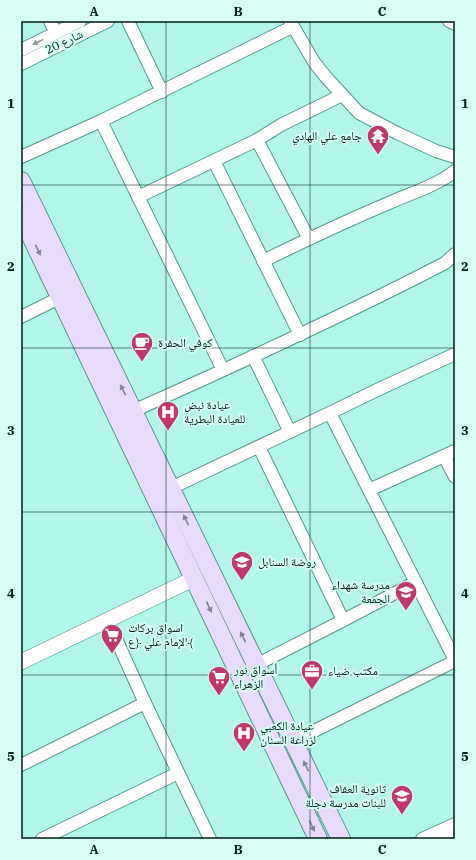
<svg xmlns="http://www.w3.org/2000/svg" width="476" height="860" viewBox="0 0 476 860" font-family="'IBM Plex Serif','Noto Naskh Arabic',serif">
<rect width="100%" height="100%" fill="#b2f7ea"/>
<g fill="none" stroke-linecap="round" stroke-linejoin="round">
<g stroke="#54968b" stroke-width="14">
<g id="minor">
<path d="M50,21L56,33"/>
<path d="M128,21L162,92"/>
<path d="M290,21L314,62L325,76L359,113L397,133L436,151L455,157"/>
<path d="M449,21L455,24"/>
<path d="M21,50L80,21"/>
<path d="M21,64L108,21"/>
<path d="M101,121L223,370"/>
<path d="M257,140L309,239"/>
<path d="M21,157L101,121L292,27"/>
<path d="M214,161L300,335"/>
<path d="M138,197L257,140L281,125L342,95"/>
<path d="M263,261C304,241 346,221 389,203C411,193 436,186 455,171"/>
<path d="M21,317L61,297"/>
<path d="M253,356L290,432"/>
<path d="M133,411C238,364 343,316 445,263L455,254"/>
<path d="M330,413L455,660"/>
<path d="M259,447L343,620"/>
<path d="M444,456L455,477"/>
<path d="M171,488L336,410L377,390L455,354"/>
<path d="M369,490L455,451"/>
<path d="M108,621L145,703L210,839"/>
<path d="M256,665L344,620L416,582"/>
<path d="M294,741L455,661"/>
<path d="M21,765L145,703"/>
<path d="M440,831L453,839"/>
<path d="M42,839L178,773"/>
<path d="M422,839L455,824"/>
</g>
</g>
<g stroke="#54968b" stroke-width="16">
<path id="tertiary" d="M21,662L195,578"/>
</g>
<g stroke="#54968b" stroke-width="20">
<g id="secondary">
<path d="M21,181L341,839"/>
<path d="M21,215L318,839"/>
</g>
</g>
<use href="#minor" stroke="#fff" stroke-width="12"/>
<use href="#tertiary" stroke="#fff" stroke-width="15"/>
<use href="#secondary" stroke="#e8dbfc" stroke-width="18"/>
</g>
<defs><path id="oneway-solid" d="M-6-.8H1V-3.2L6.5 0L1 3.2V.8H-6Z"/></defs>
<use fill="#8c9896" href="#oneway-solid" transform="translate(38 42) rotate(154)"/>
<g fill="#808494">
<use href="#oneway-solid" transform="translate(38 250) rotate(64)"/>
<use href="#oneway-solid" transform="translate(123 390) rotate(-116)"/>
<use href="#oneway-solid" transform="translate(186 520) rotate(-116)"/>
<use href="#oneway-solid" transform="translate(209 607) rotate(65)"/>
<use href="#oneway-solid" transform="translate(243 637) rotate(-116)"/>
<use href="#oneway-solid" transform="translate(306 766) rotate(-116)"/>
<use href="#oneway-solid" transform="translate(312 826) rotate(65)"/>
</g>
<path fill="none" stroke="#001a16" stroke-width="1" stroke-opacity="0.55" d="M166,21V839M310,21V839M21,185H455M21,348H455M21,512H455M21,675H455"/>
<defs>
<g id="temple-pin" transform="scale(1.15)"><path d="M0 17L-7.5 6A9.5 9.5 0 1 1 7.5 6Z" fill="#c2366c" stroke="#d6fef6"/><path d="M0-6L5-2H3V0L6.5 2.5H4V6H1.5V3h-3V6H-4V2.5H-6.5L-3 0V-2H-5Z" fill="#fff"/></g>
<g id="cafe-pin" transform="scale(1.15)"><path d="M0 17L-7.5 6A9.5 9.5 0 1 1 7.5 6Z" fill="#c2366c" stroke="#d6fef6"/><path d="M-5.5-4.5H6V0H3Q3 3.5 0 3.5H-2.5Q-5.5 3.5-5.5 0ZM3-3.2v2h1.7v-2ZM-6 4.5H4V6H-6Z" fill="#fff"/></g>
<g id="hospital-pin" transform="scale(1.15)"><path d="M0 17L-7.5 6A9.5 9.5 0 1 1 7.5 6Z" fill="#c2366c" stroke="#d6fef6"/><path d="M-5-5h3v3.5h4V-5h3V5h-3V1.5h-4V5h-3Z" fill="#fff"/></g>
<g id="school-pin" transform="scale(1.15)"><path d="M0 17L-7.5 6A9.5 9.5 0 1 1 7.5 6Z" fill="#c2366c" stroke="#d6fef6"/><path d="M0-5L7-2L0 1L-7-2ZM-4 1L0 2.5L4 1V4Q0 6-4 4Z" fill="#fff"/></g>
<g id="supermarket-pin" transform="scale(1.15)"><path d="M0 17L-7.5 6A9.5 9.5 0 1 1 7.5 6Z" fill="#c2366c" stroke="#d6fef6"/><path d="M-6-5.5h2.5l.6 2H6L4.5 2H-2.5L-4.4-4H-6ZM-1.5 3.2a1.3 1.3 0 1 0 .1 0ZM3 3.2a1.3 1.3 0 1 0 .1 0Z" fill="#fff"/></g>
<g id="office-pin" transform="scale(1.15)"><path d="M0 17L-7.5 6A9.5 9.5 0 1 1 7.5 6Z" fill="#c2366c" stroke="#d6fef6"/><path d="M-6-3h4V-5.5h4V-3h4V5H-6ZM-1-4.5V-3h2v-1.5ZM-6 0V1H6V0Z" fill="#fff"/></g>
</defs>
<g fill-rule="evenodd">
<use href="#temple-pin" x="378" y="136"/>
<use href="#cafe-pin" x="142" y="343"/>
<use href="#hospital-pin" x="168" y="412"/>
<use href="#school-pin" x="242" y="562"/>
<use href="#school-pin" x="406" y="592"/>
<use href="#supermarket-pin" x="112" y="635"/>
<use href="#office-pin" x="312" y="671"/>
<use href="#supermarket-pin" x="219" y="677"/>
<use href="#hospital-pin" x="244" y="733"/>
<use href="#school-pin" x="402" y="796"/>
</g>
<g text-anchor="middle" stroke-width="4" stroke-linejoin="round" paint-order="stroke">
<g font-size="12" fill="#001a16" stroke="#d6fef6">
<text transform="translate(64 42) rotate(-26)" y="4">شارع 20</text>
</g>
<g font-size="12" fill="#001a16" stroke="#d6fef6" text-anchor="start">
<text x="362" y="140" text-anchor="end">جامع علي الهادي</text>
<text x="158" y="347">كوفي الحفرة</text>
<text x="184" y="409">عيادة نبض<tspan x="184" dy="14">للعيادة البطرية</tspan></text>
<text x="258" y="566">روضة السنابل</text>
<text x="390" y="589" text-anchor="end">مدرسة شهداء<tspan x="390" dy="14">الجمعة</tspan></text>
<text x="128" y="632">اسواق بركات<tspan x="128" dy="14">الإمام علي ﴿ع﴾</tspan></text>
<text x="234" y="674">أسواق نور<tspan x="234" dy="14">الزهراء</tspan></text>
<text x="328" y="675">مكتب ضياء</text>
<text x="260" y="730">عيادة الكعبي<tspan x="260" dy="14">لزراعة السنان</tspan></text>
<text x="386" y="793" text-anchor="end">ثانوية العفاف<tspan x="386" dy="14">للبنات مدرسة دجلة</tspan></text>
</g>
</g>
<rect width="476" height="860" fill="none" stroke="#d6fef6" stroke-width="44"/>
<rect x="22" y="22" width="432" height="816" fill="none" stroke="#001a16" stroke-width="1.5"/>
<g font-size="13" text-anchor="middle" font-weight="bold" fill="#001a16">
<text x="94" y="16">A</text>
<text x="238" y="16">B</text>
<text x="382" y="16">C</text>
<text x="11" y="108">1</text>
<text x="465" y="108">1</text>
<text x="11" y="271">2</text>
<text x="465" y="271">2</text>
<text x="11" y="435">3</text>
<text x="465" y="435">3</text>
<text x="11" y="598">4</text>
<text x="465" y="598">4</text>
<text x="11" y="761">5</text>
<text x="465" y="761">5</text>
<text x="94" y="854">A</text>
<text x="238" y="854">B</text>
<text x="382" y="854">C</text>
</g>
</svg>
